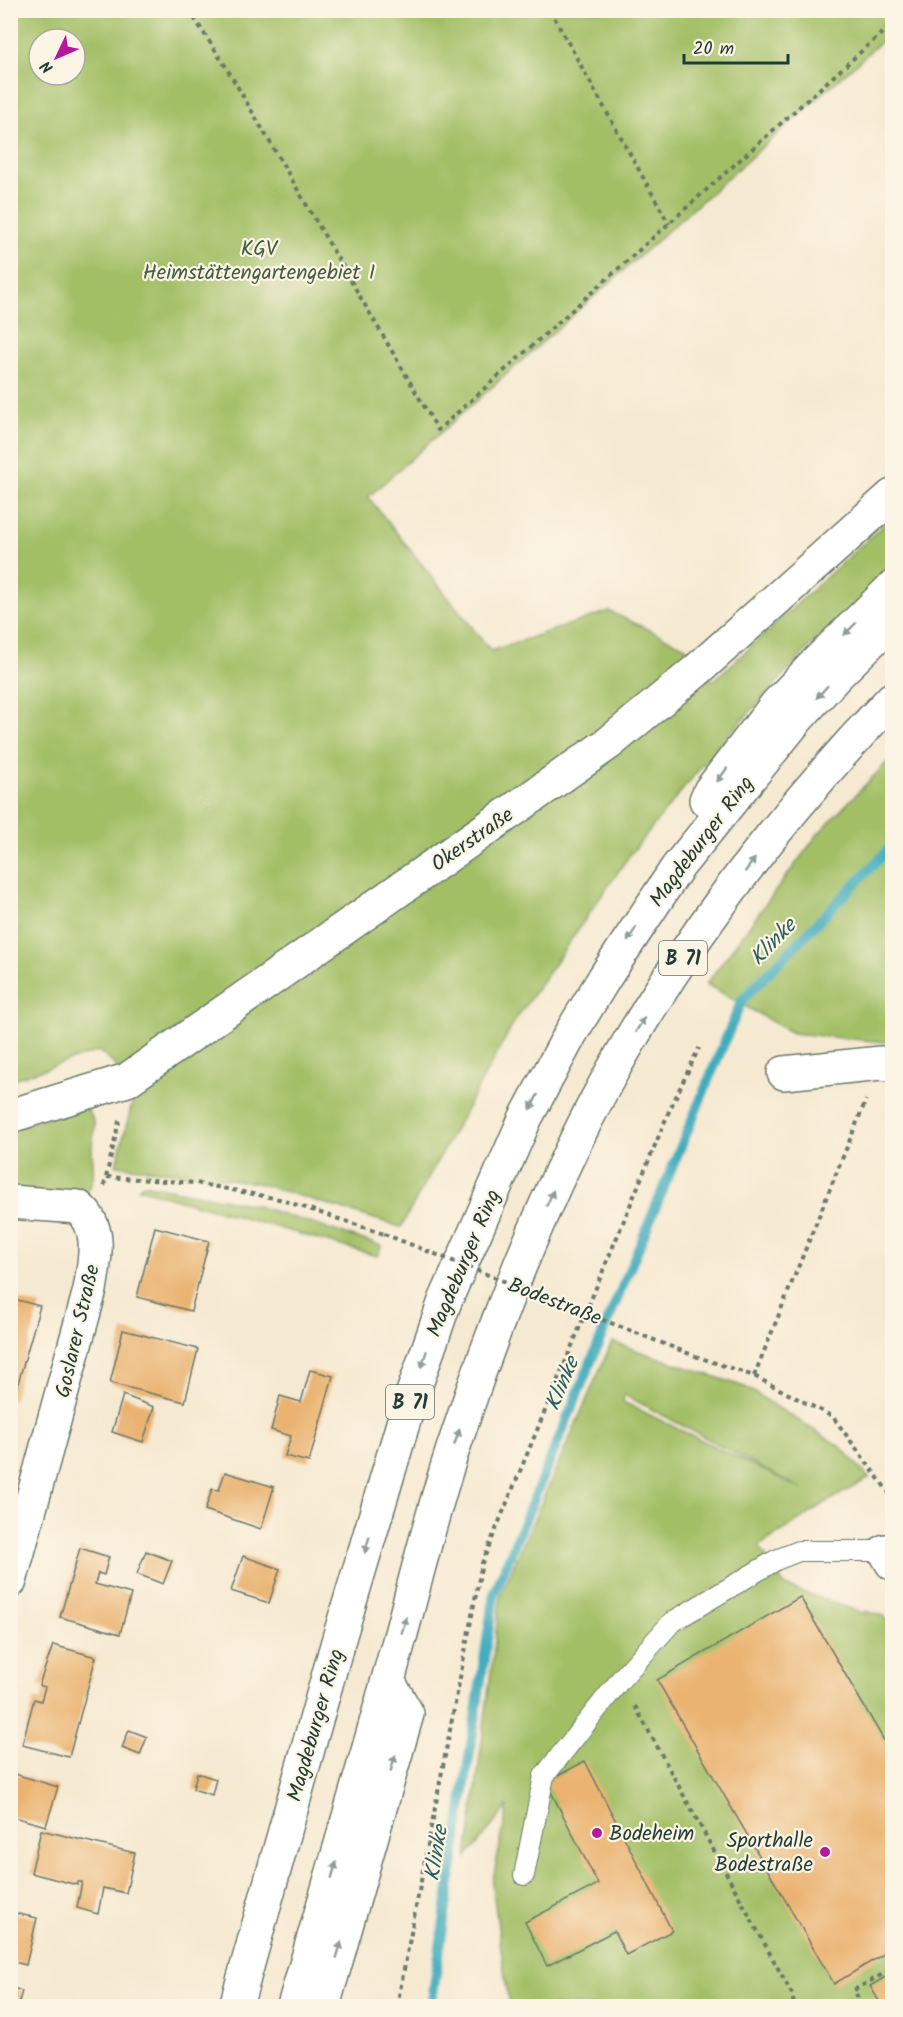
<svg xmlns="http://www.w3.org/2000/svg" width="903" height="2017" viewBox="0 0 903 2017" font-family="Kalam,sans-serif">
<rect width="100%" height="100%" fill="#fcf5e5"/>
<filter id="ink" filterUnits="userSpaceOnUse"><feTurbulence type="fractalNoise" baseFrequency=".0167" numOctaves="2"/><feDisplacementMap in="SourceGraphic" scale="12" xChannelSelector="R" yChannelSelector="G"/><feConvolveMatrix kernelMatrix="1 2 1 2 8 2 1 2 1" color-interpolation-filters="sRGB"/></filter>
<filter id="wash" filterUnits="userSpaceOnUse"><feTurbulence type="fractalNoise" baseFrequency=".008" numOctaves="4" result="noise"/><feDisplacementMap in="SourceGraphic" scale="24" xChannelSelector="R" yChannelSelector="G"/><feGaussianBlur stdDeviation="1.35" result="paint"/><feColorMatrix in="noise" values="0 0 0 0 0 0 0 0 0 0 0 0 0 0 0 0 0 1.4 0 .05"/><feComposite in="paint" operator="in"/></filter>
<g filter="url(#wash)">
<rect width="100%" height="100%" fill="#f6e9d1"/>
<g fill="#a3bf66" stroke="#617e4d" stroke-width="1.5" fill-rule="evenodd">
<path d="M10,11H892V32L368,497L491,651L609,611L686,647L713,681L892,517V572L815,641L714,751L629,856L516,1019L401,1227L257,1183L116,1165L137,1085L99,1051L11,1080ZM39,39H75V75H39Z"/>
<path d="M892,757V1043L792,1033L706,984L818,834Z"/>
<path d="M85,1106C89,1111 92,1117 94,1123C96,1131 92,1139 92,1147C92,1162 98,1183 85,1193L11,1192L10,1129Z"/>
<path d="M143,1184L254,1205L382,1246L377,1256L138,1188Z"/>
<path d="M612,1342L745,1387L841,1447L869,1478L827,1502L759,1546L785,1586L866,1614L865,1611L884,1616L892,1630V2006H509L492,1884L508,1806L467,1857L501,1594ZM624,1395H625L802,1489L623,1402Z"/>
</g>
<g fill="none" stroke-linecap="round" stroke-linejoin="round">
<path stroke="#3facbd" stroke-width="10" d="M431,2006L494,1594L742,1000L892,846"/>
</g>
<g id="blocks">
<g fill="#eab371">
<path d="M155,1227L209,1241L191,1311L137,1297Z"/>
<path d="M10,1298L40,1306L13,1401L10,1400Z"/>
<path d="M123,1330L198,1349L185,1402L110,1383Z"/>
<path d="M310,1370L333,1376L309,1462L285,1456L291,1436L271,1430L280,1396L301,1402Z"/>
<path d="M123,1395L154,1407L143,1442L112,1432Z"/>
<path d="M225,1472L274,1487L261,1529L205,1510L212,1489L219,1490Z"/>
<path d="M80,1548L109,1557L104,1575L98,1573L95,1584L131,1594L120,1634L60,1617Z"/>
<path d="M146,1551L172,1561L163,1584L137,1574Z"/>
<path d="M243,1556L280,1569L269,1603L231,1591Z"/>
<path d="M800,1597L892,1754V1949L834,1984L657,1680Z"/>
<path d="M53,1645L96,1657L69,1757L22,1745L34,1699L41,1701L45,1687L39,1685Z"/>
<path d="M129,1730L147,1737L140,1755L122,1748Z"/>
<path d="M585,1761L672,1931L626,1955L614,1931L547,1966L525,1922L598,1884L546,1782Z"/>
<path d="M197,1773L216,1779L212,1795L193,1789Z"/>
<path d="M15,1774L58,1787L46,1826L10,1816V1791Z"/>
<path d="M41,1830L135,1853L126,1893L103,1888L98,1914L77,1908L82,1882H78L77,1885L31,1873Z"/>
<path d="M10,1912L37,1918L26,1965L10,1961Z"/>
<path d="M892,1973V2006H882L870,1986Z"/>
<path d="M10,1987L22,1991L18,2006H10Z"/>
</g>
</g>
</g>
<g filter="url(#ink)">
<use href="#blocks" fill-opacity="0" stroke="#6a796b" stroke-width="1.5"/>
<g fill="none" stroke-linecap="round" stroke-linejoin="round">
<g stroke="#6a796b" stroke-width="22">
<path id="lane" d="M524,1875L544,1776L621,1679L672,1622L776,1560L799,1551H885"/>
</g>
<g stroke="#6a796b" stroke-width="36">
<g id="street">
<path d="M784,1073L881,1063L892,1064"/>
<path d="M10,1116L127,1080L609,743L696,671L892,496"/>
<path d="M10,1202L78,1207C104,1227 94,1263 90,1290L10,1581"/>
<path d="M885,1551L892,1563"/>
</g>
</g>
<g stroke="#6a796b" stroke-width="36">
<g id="highway">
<path d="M706,800L710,791L776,705L820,659L892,588"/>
<path d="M236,2006L337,1645L407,1410L445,1301L525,1119L571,1033L605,977L677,868L797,719L838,674L892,621"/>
<path d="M294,2006C330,1885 365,1763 399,1641C417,1575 433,1508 455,1443C499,1310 555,1168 626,1047C700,921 791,804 892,699"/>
<path d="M323,2006L407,1714L388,1681"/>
</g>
</g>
<g stroke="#6a796b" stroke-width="4" stroke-dasharray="4.5 4.5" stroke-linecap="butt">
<path d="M189,10L226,67L438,430L892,24"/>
<path d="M550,10L669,224"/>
<path d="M107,1177L196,1183L279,1199L384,1234"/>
<path d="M104,1186L120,1117"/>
<path d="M695,1356L754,1376L833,1417L892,1497L889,1517"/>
<path d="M754,1376L866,1100"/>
<path d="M635,1706L792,1994L794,2006"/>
<path d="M397,2006L482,1563L670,1109L699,1048"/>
<path d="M862,2006L854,1990L892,1969"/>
</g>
<use href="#lane" stroke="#fff" stroke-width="20"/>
<use href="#street" stroke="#fff" stroke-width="33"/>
<use href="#highway" stroke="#fff" stroke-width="33"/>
<path stroke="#6a796b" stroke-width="4" stroke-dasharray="4.5 4.5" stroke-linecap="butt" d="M384,1234L695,1356"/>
</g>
<defs><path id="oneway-solid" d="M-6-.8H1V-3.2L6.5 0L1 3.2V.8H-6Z" transform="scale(1.5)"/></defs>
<g fill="#8f9e9a">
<use href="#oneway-solid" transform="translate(850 629) rotate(135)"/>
<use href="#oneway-solid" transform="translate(822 692) rotate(132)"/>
<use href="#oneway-solid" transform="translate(722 775) rotate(126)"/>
<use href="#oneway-solid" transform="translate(750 865) rotate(-53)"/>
<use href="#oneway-solid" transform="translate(632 934) rotate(123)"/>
<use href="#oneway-solid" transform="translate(640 1025) rotate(-58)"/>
<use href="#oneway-solid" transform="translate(534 1102) rotate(117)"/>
<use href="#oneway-solid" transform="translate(550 1198) rotate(-66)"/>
<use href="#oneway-solid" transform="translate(424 1359) rotate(108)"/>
<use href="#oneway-solid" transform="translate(457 1437) rotate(-71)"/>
<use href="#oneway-solid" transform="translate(367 1545) rotate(106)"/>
<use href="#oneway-solid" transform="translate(404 1625) rotate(-74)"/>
<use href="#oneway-solid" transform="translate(393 1763) rotate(-74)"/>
<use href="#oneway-solid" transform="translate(334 1870) rotate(-74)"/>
<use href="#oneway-solid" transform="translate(339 1950) rotate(-74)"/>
</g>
</g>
<g fill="#b5179e" stroke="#fcf5e5" stroke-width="2">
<circle cx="597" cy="1833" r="6"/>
<circle cx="825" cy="1852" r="6"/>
</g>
<g text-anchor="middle" stroke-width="4.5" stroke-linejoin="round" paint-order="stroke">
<g fill="#fcf5e5" stroke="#617469" stroke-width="1.5">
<rect x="659" y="941" width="48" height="34" rx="4.5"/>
<rect x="386" y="1385" width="48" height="34" rx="4.5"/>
</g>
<g font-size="20" font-weight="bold" fill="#1f3d34">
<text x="683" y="965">B 71</text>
<text x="410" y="1409">B 71</text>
</g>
<g font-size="21" fill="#405e40" stroke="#fcf5e5">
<text x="259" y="255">KGV<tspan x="259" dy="24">Heimstättengartengebiet I</tspan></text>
</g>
<g font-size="21" fill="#1f3d34" stroke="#fcf5e5">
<text transform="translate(472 839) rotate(-35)" y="7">Okerstraße</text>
<text transform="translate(701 841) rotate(-53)" y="7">Magdeburger Ring</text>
<text transform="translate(463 1263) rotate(-67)" y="7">Magdeburger Ring</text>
<text transform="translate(555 1301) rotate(21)" y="7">Bodestraße</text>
<text transform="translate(77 1331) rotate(-77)" y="7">Goslarer Straße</text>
<text transform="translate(315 1725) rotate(-74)" y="7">Magdeburger Ring</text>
</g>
<g font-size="21" fill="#1f3d34" stroke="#fcf5e5" text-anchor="start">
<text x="609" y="1840">Bodeheim</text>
<text x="813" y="1847" text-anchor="end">Sporthalle<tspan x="813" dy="24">Bodestraße</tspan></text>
</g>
<g font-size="22" font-style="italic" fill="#295e5d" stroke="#fcf5e5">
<text transform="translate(772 941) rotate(-46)" y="8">Klinke</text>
<text transform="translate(561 1383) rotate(-67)" y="8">Klinke</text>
<text transform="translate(435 1853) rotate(-81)" y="8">Klinke</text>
</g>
</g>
<rect width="903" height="2017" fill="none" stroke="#fcf5e5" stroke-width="36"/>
<g transform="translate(57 57) rotate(226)"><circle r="28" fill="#fcf5e5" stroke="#a4ab9e" stroke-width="1.5"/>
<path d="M0-4.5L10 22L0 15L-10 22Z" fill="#b5179e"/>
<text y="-9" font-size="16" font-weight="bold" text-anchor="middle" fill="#1f3d34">N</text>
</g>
<path d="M684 54v9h104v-9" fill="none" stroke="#1f3d34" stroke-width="3"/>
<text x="693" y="54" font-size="18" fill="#1f3d34" stroke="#fcf5e5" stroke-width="4.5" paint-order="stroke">20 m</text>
</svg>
